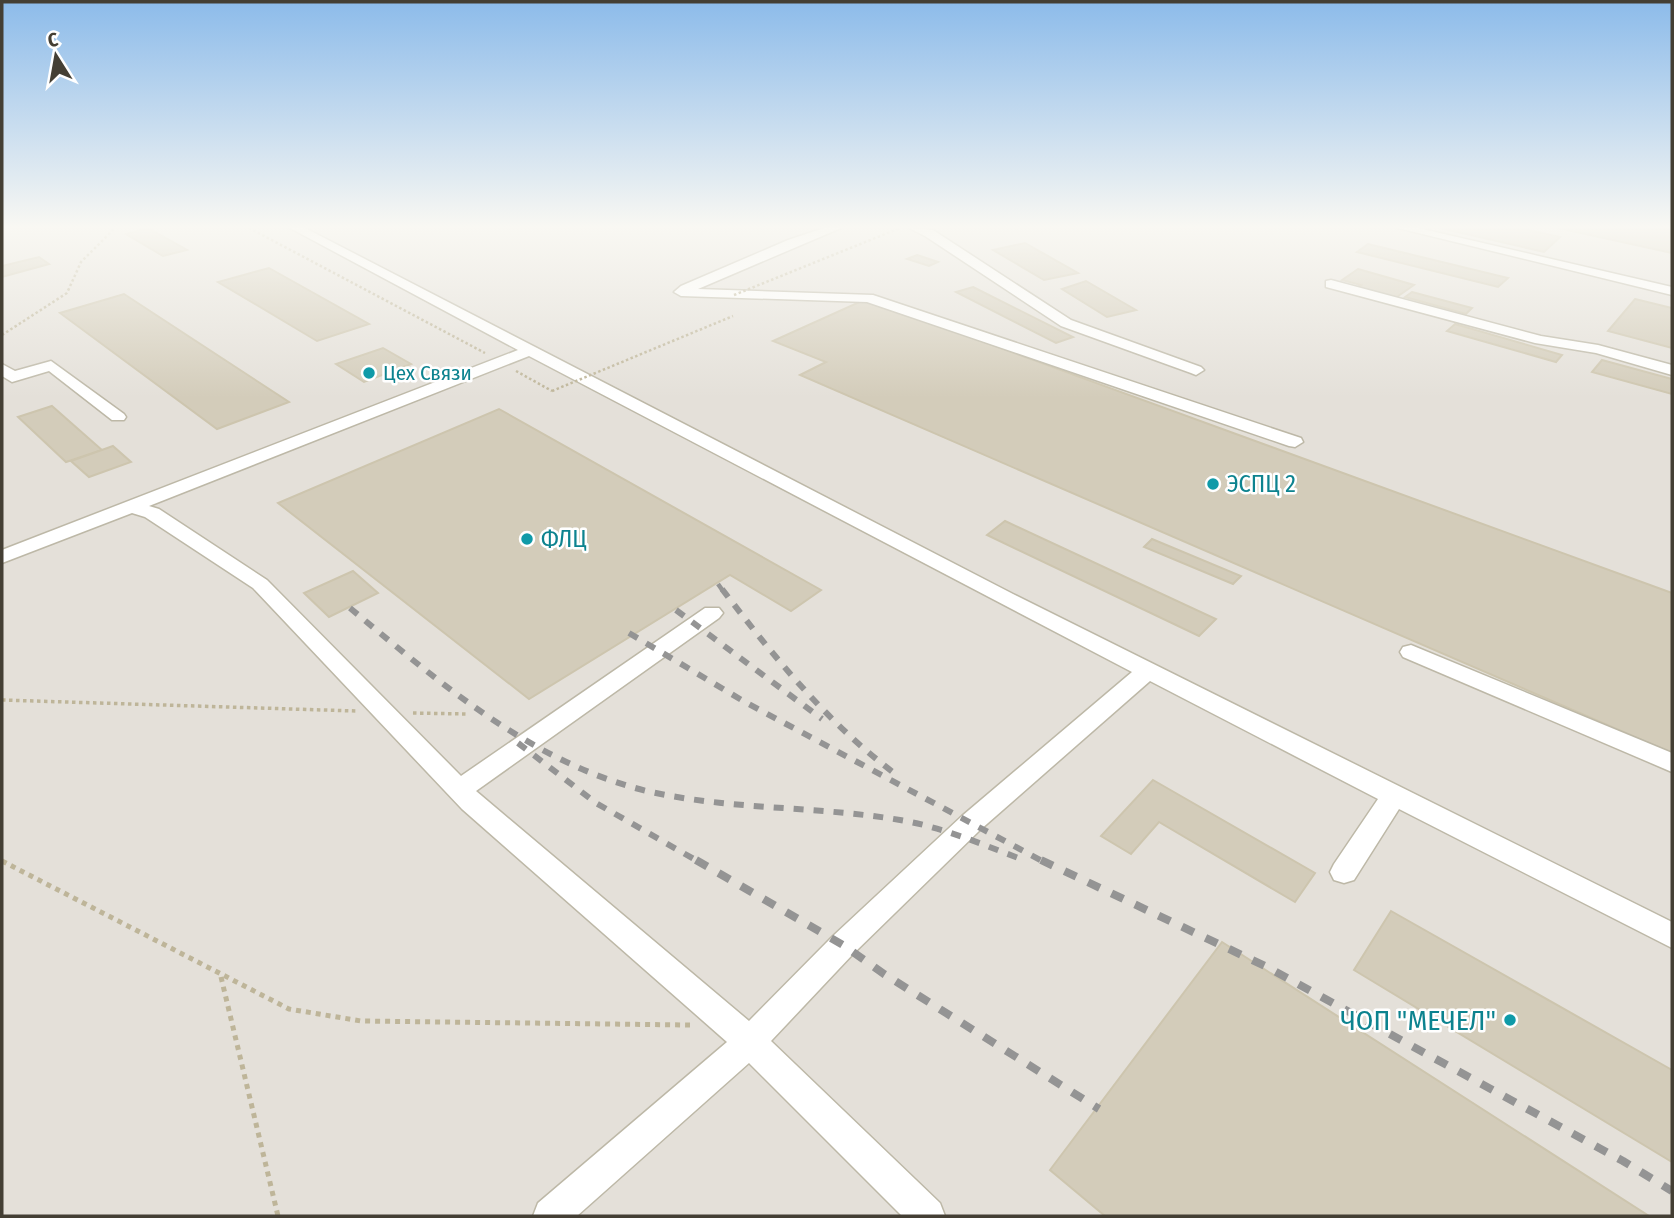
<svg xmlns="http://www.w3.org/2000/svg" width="1674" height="1218" viewBox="0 0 1674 1218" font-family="'Fira Sans Condensed',sans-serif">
<rect width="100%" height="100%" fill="#f2efe4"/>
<rect fill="#e4e0d9" x="2" y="228" width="1670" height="988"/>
<g fill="#d3ccba" stroke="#cdc5ae" stroke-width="2">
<path d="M148,228L187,250L163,256L126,234Z"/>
<path d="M1440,228H1520L1560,237L1544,252Z"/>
<path d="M1558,228H1672V253Z"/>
<path d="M1025,243L1078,273L1044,280L993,250Z"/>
<path d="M1368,244L1508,278L1498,287L1357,252Z"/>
<path d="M917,255L938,262L929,266L907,259Z"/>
<path d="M39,257L49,264L2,277V266Z"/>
<path d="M269,268L369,324L317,341L218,282Z"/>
<path d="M1358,269L1414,285L1394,299L1356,288L1361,285L1342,280Z"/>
<path d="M1086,281L1136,310L1107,317L1062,289Z"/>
<path d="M973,287L1073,337L1056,343L956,292Z"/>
<path d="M1412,292L1472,308L1466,314L1405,297Z"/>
<path d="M124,294L289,402L217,429L60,313Z"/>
<path d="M866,299L1672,593V753L800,375L826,362L773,341Z"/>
<path d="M1635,299L1672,308V348L1608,331Z"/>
<path d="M1455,324L1562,355L1556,362L1447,331Z"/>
<path d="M383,348L411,364L364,382L336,364Z"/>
<path d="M1602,360L1672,379V394L1592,372Z"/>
<path d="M52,406L102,450L66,462L18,417Z"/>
<path d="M499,409L821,590L791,611L730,575L529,699L278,503Z"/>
<path d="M113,446L131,462L89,477L71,461Z"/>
<path d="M1005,521L1216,619L1199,636L987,535Z"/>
<path d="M1152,539L1241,576L1233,584L1144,547Z"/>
<path d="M353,571L378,593L329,617L304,593Z"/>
<path d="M1153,780L1315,873L1295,902L1159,822L1131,854L1101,836Z"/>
<path d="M1391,911L1672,1070V1162L1354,970Z"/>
<path d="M1222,942L1649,1216H1105L1050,1170Z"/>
</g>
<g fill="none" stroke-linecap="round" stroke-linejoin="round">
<g stroke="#bdb8a7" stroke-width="3">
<g id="minor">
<path d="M290,228H305L1013,594L1672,922V948L1399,809L1354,880L1344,883L1334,880L1330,872L1334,864L1378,799L1150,681L980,830L853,954L771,1041L940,1203L945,1216H902L749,1063L577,1216H533L538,1203L727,1042L462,809L253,588L145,517L132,513L2,563V550L518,350ZM529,356L1132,672L962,816L833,936L749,1021L476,791L719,618L723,613L719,608H705L461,776L267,580L159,509L149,506Z"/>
<path d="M824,228H841L698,289L873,295L1301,438L1303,442L1295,447L1289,446L867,302L681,296L674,292L681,286L788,240Z"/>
<path d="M909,228L933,230L1071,320L1201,367L1204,370L1196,375L1191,373L1061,326L925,236Z"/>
<path d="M1398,228H1418L1672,287V295Z"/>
<path d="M1331,280L1541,336L1598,345L1672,365V375L1596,353L1535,343L1326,287V281Z"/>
<path d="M51,361L124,414L126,417L124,420H112L49,371L12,382L2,376V364L15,371Z"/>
<path d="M1411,645L1672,753V772L1403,657L1400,652L1403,647Z"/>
</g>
</g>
<g stroke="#beb599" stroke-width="2.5" stroke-dasharray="2.5 2.5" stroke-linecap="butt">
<path d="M249,228L485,353"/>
<path d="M2,335L67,293L81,262L115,228"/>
<path d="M516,371L552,391"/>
</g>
<g stroke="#beb599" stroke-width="3.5" stroke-dasharray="3.5 3.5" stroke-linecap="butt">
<path d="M2,700L356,711"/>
<path d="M413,713L466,714"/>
</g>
<g stroke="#beb599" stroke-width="5" stroke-dasharray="5 5" stroke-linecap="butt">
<path d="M2,861L289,1009L361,1021L690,1025"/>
<path d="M221,977L278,1216"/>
</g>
<use href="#minor" fill="#fff" fill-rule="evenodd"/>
<path stroke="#949494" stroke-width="4.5" stroke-dasharray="8 8" stroke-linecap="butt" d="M718,584L723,591"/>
<g stroke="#949494" stroke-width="6" stroke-dasharray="10 10" stroke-linecap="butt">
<path d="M722,589C775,658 828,724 898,776"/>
<path d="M350,608C440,683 534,765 651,792C733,810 817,806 900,820C942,827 981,844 1021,859"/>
<path d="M676,610L822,719"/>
<path d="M629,633L745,702L1044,862"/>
<path d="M518,743L596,803L699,862"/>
</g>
<g stroke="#949494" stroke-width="8" stroke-dasharray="13 13" stroke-linecap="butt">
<path d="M696,860L843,945L884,974L1099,1109"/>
<path d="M1041,860L1265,966L1623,1161L1672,1191"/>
</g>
<g stroke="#beb599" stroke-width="2.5" stroke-dasharray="2.5 2.5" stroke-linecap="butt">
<path d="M734,295L900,228"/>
<path d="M552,391L733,316"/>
</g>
</g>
<linearGradient id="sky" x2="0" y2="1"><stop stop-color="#8cbbea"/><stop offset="0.57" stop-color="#f9f8f3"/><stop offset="1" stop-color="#f9f8f3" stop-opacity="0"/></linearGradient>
<rect width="1674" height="398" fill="url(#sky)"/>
<g fill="#0f9aa8" stroke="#fff" stroke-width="2.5">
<circle cx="369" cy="373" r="7"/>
<circle cx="1213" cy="484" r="7"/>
<circle cx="527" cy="539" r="7"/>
<circle cx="1510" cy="1020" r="7"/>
</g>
<g text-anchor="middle" stroke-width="5" stroke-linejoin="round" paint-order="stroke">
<g font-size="21" fill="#0d838f" stroke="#fff" text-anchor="start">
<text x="383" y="380">Цех Связи</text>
</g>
<g font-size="24" fill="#0d838f" stroke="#fff" text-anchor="start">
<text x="1227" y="492">ЭСПЦ 2</text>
<text x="541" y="547">ФЛЦ</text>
</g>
<g font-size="28" fill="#0d838f" stroke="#fff" text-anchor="end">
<text x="1496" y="1030">ЧОП "МЕЧЕЛ"</text>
</g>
</g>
<rect width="1674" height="1218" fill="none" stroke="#443f34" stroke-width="7"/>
<g transform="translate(56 56) rotate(349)" stroke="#ffffff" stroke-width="5" paint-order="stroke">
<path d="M0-5L12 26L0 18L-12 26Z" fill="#443f34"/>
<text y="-10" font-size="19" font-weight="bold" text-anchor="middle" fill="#443f34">С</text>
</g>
</svg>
